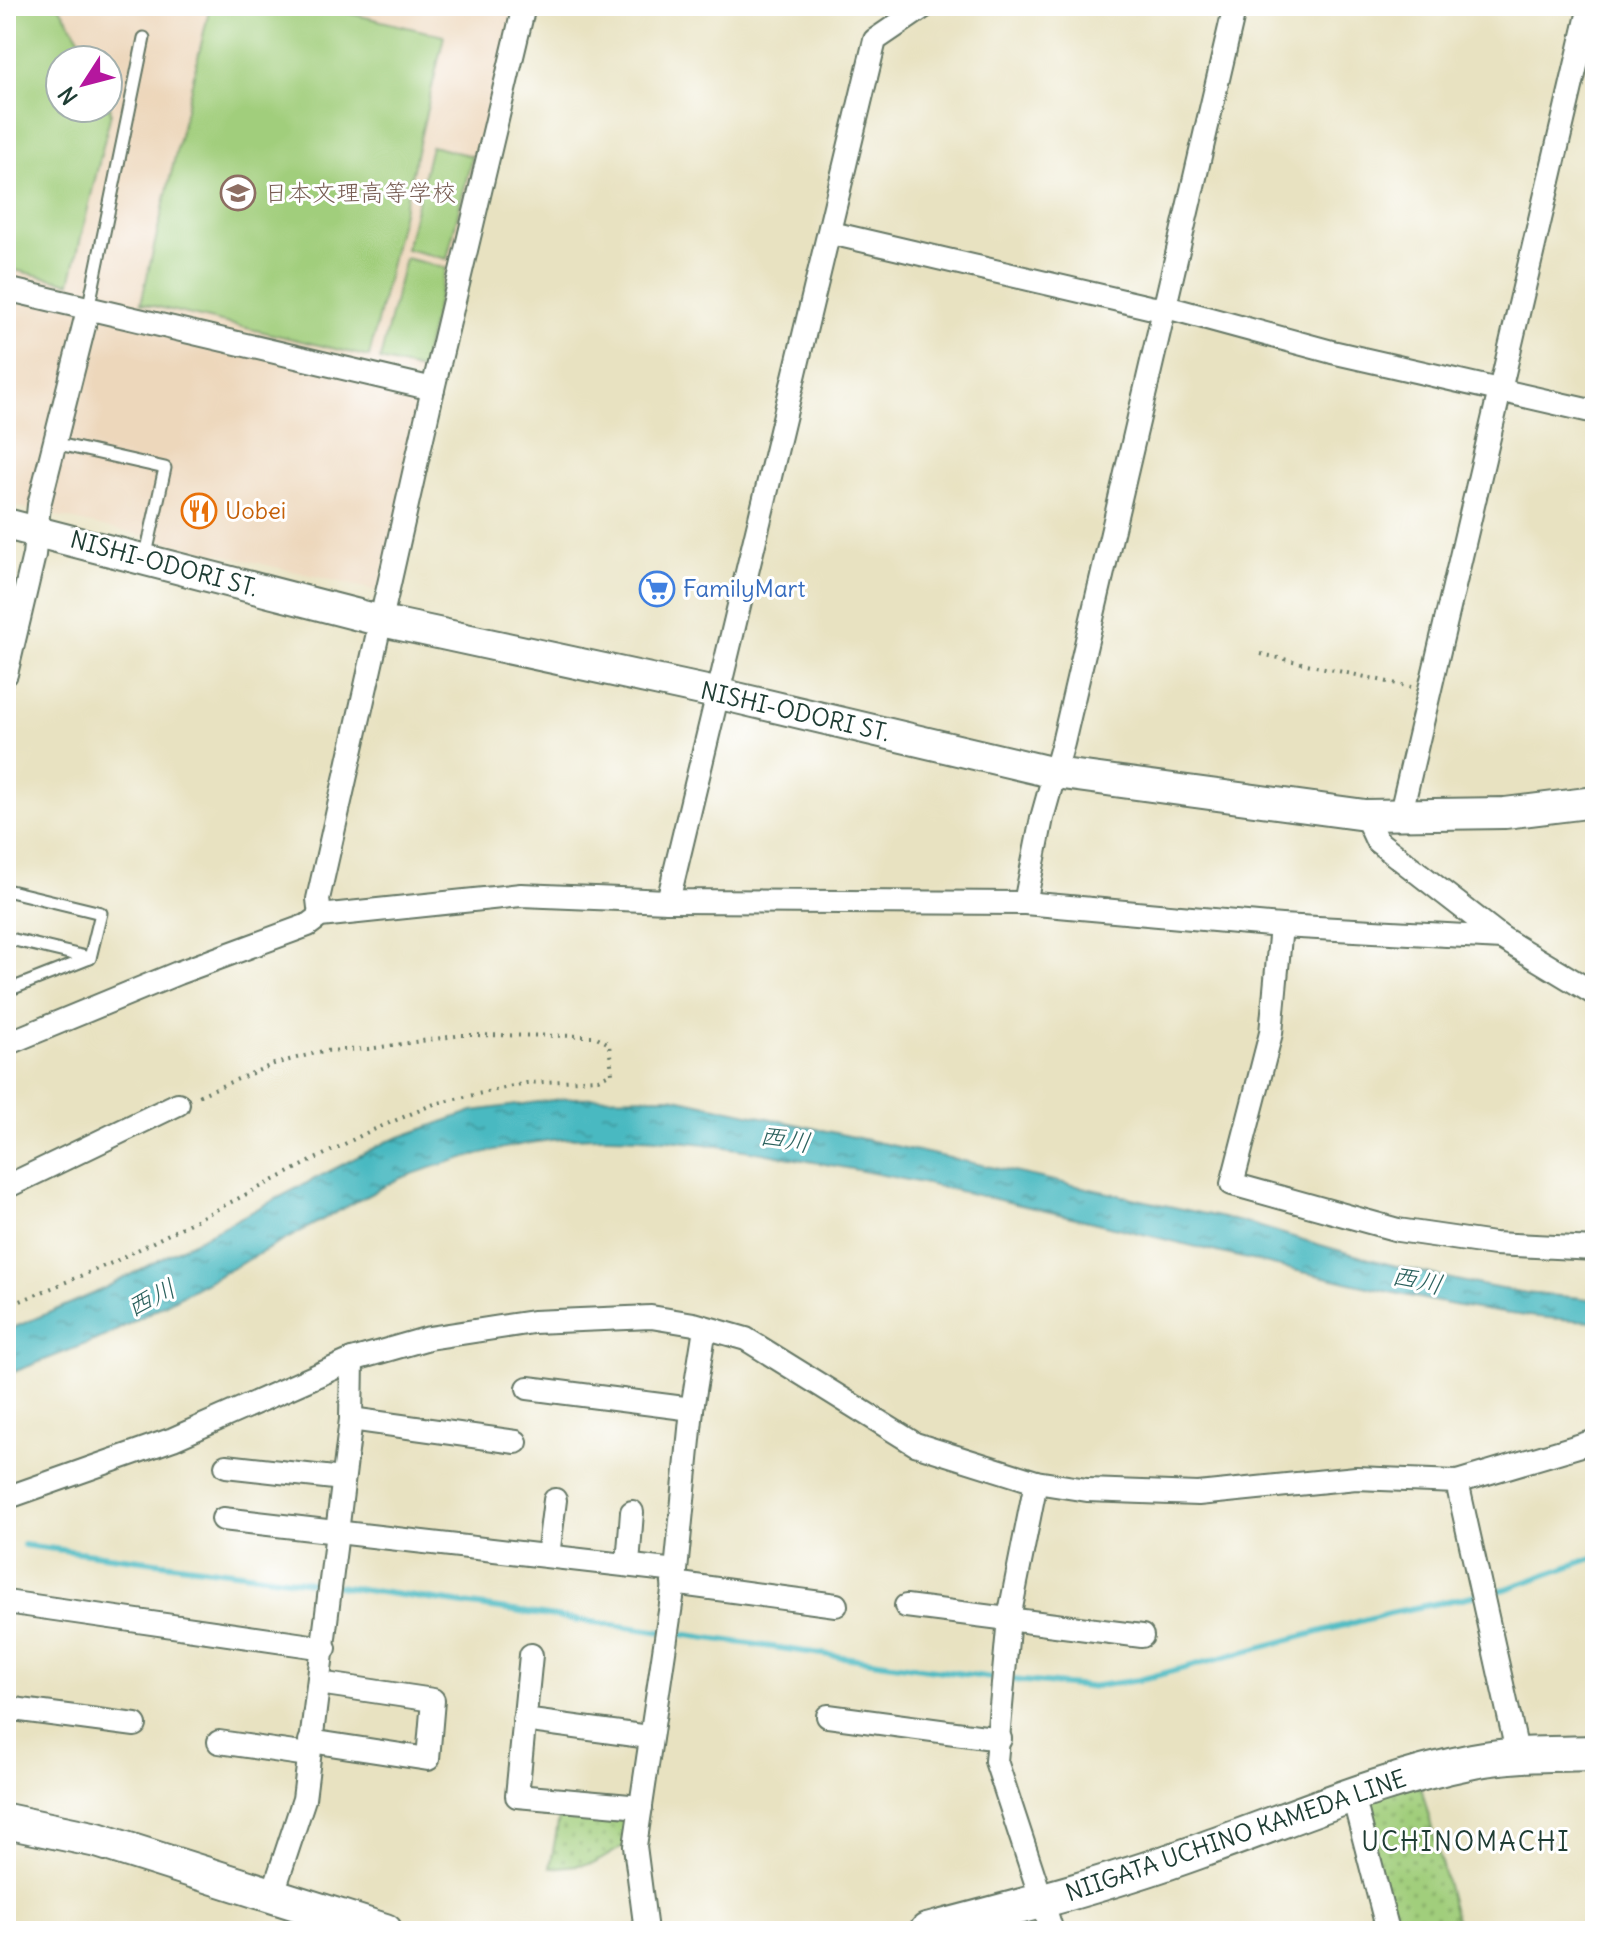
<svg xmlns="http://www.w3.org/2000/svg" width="1601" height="1937" viewBox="0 0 1601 1937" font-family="Delius,'Klee One',sans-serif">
<defs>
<pattern id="park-dots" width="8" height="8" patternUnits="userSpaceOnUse" patternTransform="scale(2)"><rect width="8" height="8" fill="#a1ce7b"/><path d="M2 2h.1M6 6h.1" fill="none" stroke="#83a866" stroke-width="1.8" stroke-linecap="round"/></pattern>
<pattern id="water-ripples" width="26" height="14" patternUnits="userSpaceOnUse" patternTransform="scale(2)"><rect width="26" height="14" fill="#4ab9c1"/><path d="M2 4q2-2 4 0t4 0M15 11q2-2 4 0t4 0" fill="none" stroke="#3d989e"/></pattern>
</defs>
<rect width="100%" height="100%" fill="#fff"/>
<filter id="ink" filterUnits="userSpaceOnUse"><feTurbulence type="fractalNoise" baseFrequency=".0125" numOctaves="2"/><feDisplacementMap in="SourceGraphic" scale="16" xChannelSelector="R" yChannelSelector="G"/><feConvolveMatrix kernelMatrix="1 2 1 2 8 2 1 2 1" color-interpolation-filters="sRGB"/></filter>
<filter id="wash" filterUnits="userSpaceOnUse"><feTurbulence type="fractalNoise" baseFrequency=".006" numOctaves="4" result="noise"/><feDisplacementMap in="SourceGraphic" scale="32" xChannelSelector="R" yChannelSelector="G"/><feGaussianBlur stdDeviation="1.8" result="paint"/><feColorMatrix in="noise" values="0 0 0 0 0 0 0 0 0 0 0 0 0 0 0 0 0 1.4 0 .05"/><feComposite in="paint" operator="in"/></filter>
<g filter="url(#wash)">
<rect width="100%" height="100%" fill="#e8e2c1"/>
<g fill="#edd7bb" fill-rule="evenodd">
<path d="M6,6H516L424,379L6,279ZM60,60H108V108H60Z"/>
<path d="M6,286L426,393L378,591L6,504Z"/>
</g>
<g fill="url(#park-dots)" stroke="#608658" stroke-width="2">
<path d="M1419,1779L1459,1931H1390L1354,1794Z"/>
<path d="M561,1806L629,1818L627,1844L595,1863L550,1868Z"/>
</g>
<g fill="#a1ce7b" stroke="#608658" stroke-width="2">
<path d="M6,6H59L93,60H60V108H108V92L111,113L70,283L6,268Z"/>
<path d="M210,6H319L444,36L369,357L141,303Z"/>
<path d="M431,146L472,156L447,259L406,249Z"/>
<path d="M405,258L446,268L421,370L380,360Z"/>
</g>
<path fill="url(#water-ripples)" stroke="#347b7a" stroke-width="2" d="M671,1097L1251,1224C1341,1252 1433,1279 1527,1293C1550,1296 1572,1296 1595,1300V1321C1488,1318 1385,1291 1281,1267C1126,1231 972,1190 814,1162C744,1150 673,1136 601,1137C532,1137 463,1156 398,1179L106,1336L6,1375V1331L95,1293L386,1142L473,1111L568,1098Z"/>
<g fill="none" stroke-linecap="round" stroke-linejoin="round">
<g stroke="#4ab9c1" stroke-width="6">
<path d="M24,1545L326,1584"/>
<path d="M337,1586L662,1632"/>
<path d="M673,1633L992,1678L1089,1687L1139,1680L1390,1613L1506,1589L1595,1557"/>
</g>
</g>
</g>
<g filter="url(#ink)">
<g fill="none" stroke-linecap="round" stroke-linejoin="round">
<g stroke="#657765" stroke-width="15">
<g id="lane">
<path d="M88,310L144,38"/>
<path d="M54,443L165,468L145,559"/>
<path d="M6,890L101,913L90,958L6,938"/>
<path d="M6,985L16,987L90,958"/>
</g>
</g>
<g stroke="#657765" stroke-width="26">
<g id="street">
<path d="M831,233L1153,308L1166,307L1332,352L1595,412"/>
<path d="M6,289L433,389"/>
<path d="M6,674L34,555L39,505L88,310"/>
<path d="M1365,815L1377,841L1502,938L1595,994"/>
<path d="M1400,817L1590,6"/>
<path d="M668,901L875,40L925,6"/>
<path d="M1025,903L1042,818L1063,743L1235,6"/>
<path d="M320,916L318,899L433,389L524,6"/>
<path d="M1281,926L1271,1033L1232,1184L1398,1230L1494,1244L1595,1249"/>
<path d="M6,1044L178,973L308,925L320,916L521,895L668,901L1025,903L1281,926L1502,938"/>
<path d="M6,1187L178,1104"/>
<path d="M528,1388L692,1409"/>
<path d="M351,1419L516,1442"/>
<path d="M226,1466L343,1479"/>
<path d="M1036,1482L1009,1618L996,1761L1052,1931"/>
<path d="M1457,1482L1518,1756"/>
<path d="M6,1498L173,1439L352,1360L429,1338L533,1322L651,1317L694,1324L746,1339L915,1444L1036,1482L1087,1490L1198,1494L1356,1478L1457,1482L1595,1441"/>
<path d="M223,1519L676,1571"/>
<path d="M548,1556L555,1500"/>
<path d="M628,1564L632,1512"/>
<path d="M673,1583L836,1605"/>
<path d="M6,1602L325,1648"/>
<path d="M906,1606L1142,1636"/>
<path d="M531,1655L517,1796L641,1807"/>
<path d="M6,1708L135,1725"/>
<path d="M828,1716L1000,1739"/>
<path d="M524,1720L649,1737"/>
<path d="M310,1741L428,1759L433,1700L319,1683"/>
<path d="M219,1742L308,1755"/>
<path d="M1352,1792L1388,1931"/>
<path d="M273,1893L304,1799L351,1419L352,1360"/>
<path d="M646,1931L635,1846L676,1571L692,1409L705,1328"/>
</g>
</g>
<g stroke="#657765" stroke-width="34">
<path id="secondary" d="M6,524L382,621L720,694L1055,773L1365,815L1505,813L1595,802"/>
</g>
<g stroke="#657765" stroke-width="38">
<g id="primary">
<path d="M6,1821L97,1840L385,1931"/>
<path d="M927,1931C1023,1906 1120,1881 1213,1846C1300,1815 1383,1779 1473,1761C1513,1753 1555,1754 1595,1753"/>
</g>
</g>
<g stroke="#657765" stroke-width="4" stroke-dasharray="2 6" stroke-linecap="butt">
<path d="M1261,654L1411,687"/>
<path d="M6,1307L114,1262L366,1133L434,1104L526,1083L598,1079L612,1073L609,1044L595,1036L462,1035L368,1049L323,1051L274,1064L195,1097"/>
</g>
<use href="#lane" stroke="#fff" stroke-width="11"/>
<use href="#street" stroke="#fff" stroke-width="22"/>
<use href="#secondary" stroke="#fff" stroke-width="30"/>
<use href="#primary" stroke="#fff" stroke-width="34"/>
</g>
</g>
<defs>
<g id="school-ring" transform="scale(1.8)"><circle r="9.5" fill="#fff" stroke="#8d6e63" stroke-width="1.5"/><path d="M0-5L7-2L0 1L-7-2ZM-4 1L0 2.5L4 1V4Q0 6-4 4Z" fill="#8d6e63"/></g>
<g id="restaurant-ring" transform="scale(1.8)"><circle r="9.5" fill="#fff" stroke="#e8710a" stroke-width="1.5"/><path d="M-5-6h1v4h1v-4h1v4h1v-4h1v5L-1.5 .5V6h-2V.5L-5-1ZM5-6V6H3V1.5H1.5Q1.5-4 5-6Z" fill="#e8710a"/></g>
<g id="supermarket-ring" transform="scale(1.8)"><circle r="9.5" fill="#fff" stroke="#3f7fe0" stroke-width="1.5"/><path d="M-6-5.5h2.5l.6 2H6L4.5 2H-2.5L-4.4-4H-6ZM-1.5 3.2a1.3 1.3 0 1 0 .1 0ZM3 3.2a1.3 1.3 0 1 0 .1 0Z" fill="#3f7fe0"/></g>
</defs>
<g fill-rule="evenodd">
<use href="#school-ring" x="238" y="193"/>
<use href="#restaurant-ring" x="199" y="511"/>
<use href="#supermarket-ring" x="657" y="589"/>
</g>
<g text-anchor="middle" stroke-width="6" stroke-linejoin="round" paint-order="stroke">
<g font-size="24" fill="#785e54" stroke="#fff" text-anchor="start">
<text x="264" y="201">日本文理高等学校</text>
</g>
<g font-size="24" fill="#c56008" stroke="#fff" text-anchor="start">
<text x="225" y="519">Uobei</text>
</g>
<g font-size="24" fill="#1f3d34" stroke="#fff">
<text transform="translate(164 564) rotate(15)" y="8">NISHI-ODORI ST.</text>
<text transform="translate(795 712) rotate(13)" y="8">NISHI-ODORI ST.</text>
<text transform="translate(1236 1836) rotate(-19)" y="8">NIIGATA UCHINO KAMEDA LINE</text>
</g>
<g font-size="24" fill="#366cbe" stroke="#fff" text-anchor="start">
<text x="683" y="597">FamilyMart</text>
</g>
<g font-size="26" font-style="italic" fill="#2c625e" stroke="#fff">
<text transform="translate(785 1139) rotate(9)" y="9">西川</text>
<text transform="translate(1417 1280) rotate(12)" y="9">西川</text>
<text transform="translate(151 1298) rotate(-27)" y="9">西川</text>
</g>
<g font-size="26" letter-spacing="2" fill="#1f3d34" stroke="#fff">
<text x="1466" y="1851">UCHINOMACHI</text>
</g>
</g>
<rect width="1601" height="1937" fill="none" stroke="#fff" stroke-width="32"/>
<g transform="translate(84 84) rotate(234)"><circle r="38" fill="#ffffff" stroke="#a5b1ae" stroke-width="2"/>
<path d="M0-6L14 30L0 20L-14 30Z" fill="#b5179e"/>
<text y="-12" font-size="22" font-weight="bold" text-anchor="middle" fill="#1f3d34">N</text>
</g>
</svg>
